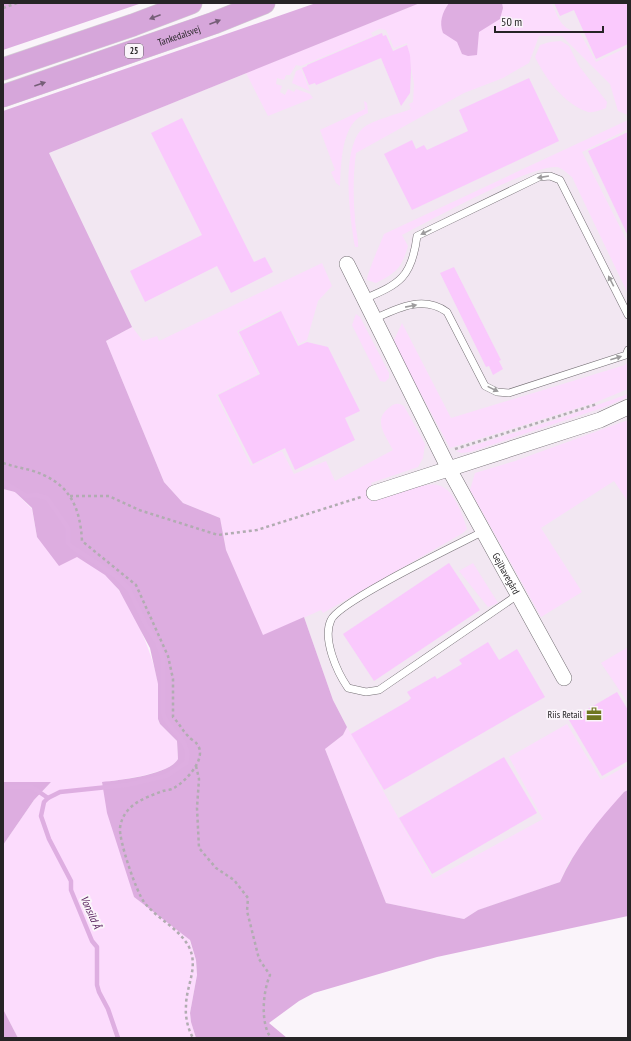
<svg xmlns="http://www.w3.org/2000/svg" width="631" height="1041" viewBox="0 0 631 1041" font-family="'PT Sans Narrow',sans-serif">
<rect width="100%" height="100%" fill="#faf4fa"/>
<path fill="#f2e7f2" d="M420,3H628V858L478,910L386,903L347,727L333,700L304,617L263,636L48,153Z"/>
<g fill="#fcdcfd">
<path d="M420,3H552C558,19 562,30 580,33L596,62L628,47V115L618,111L610,84L562,36H539L529,63L503,78L464,93L356,153C353,175 353,197 355,219C355,226 359,242 358,247H355C350,219 340,149 363,128C373,120 398,114 411,109L409,104L413,102L414,84L407,43L394,48L386,30L379,29L371,33L373,36L301,66L296,65L290,75H286L284,80L277,78L276,84L282,86L280,92L285,95L288,89L294,92L296,89L310,94L313,98L268,116L246,73Z"/>
<path d="M561,41L569,46L579,66L607,102L606,108C600,110 594,113 588,112C564,104 545,78 535,57L540,45L550,42Z"/>
<path d="M301,69L310,91L292,83L296,71Z"/>
<path d="M364,101L367,103L368,113C364,115 360,116 357,119C341,133 341,167 340,186L336,183L331,172L335,170L320,130L365,109Z"/>
<path d="M628,120V129L582,152L628,243V294L572,177C568,174 562,168 557,167C530,165 431,220 402,235L408,246C401,269 397,272 376,283L367,280C366,276 381,242 384,234Z"/>
<path d="M322,263L332,286L318,301L307,340L299,344L280,310L237,331L258,374L216,395L251,466L282,451L294,474L326,461L335,481L393,450C385,434 372,420 390,407C395,403 399,403 404,406L425,444L423,458L418,467L371,483L376,500C427,488 446,461 467,529L463,533L323,613L321,610L263,636L226,550L220,518L183,503L164,482L106,341L132,327L143,341L157,336L159,341Z"/>
<path d="M356,314L360,317L389,373V378L385,382L380,381L352,325Z"/>
<path d="M402,323L451,418L625,365L628,362V389L594,403L450,448L396,348L394,340Z"/>
<path d="M628,394V397L605,407L470,452L461,453L456,451L561,418Z"/>
<path d="M628,420V502L614,481L541,528L582,592L541,617L470,490L475,473L515,461Z"/>
<path d="M3,489L15,492L32,509L37,537C60,548 84,559 104,574C128,593 153,653 158,683C160,694 158,708 158,719L160,724L177,741L178,759C169,775 119,779 102,783L134,897L189,939L196,960L197,975L190,1013L191,1022L196,1038H18L3,1009V845L34,800L51,782H3Z"/>
<path d="M473,563L498,603L488,607L459,571Z"/>
<path d="M628,647V703L601,663Z"/>
<path d="M567,724L601,780L628,765V790L624,792L569,862L560,882L478,910L464,919L386,903L325,749L343,735L347,727L433,879L543,819L509,757Z"/>
</g>
<g fill="#ddade0">
<path d="M3,3H142L3,50Z"/>
<path d="M316,3H420L49,153L132,327L106,341L164,482L183,503L220,518L226,550L263,635L304,617L333,700L347,727L343,735L325,749L386,903L464,919L478,910L560,882C575,848 599,820 624,792L628,790V916L437,957L314,993L299,1001L269,1023L287,1038H196L191,1022L190,1013L197,975L196,960L190,940L134,897L107,813L102,782C120,780 169,775 178,759L177,741L160,724L158,719V684L150,648L119,590L105,575L77,557L59,566L37,537L32,508L15,492L3,489V111Z"/>
<path d="M3,782H51L34,800L3,845Z"/>
<path d="M3,1009L18,1038H3Z"/>
</g>
<path fill="#deaee1" d="M449,3H502L503,8L500,19L479,32L477,55L468,56L462,54L457,42L443,33C439,22 442,13 449,3Z"/>
<g fill="none" stroke-linecap="round" stroke-linejoin="round">
<g stroke="#deaee1" stroke-width="4.5">
<path d="M3,482L26,496L36,495L47,498L68,528V543L72,547L116,576L129,589L146,625L157,642L163,659V713C168,732 193,740 186,763L166,776L127,785L60,792L48,798L44,802L41,816L49,839L71,881V890L92,941L97,947V985L99,992L108,1009L118,1038"/>
<path d="M3,787H32L48,798"/>
</g>
</g>
<g fill="#fac9fd">
<path d="M554,3H628V44L596,59L574,10L560,16Z"/>
<path d="M382,33L383,36L386,35L393,51L407,45L410,55L411,70L410,93L401,106L381,58L316,85L315,83L309,85L302,68L307,66V65Z"/>
<path d="M529,78L559,141L412,210L384,154L412,140L416,149L424,145L427,150L468,131L459,110Z"/>
<path d="M182,118L254,262L265,257L273,272L231,293L217,266L145,302L130,271L202,235L151,133Z"/>
<path d="M628,132V236L588,151Z"/>
<path d="M454,267L501,360L499,361L503,369L493,375L489,366L486,367L440,273Z"/>
<path d="M281,311L298,346L307,342L328,347L360,411L345,418L355,440L295,470L285,448L253,464L218,395L260,374L239,332Z"/>
<path d="M449,563L480,610L374,681L343,634Z"/>
<path d="M488,642L499,660L517,649L545,697L384,790L351,734L408,701L411,698L407,692L435,676L437,679L462,664L459,660Z"/>
<path d="M617,692L628,710V761L602,776L569,720Z"/>
<path d="M504,757L537,813L432,874L399,818Z"/>
</g>
<g fill="none" stroke-linecap="round" stroke-linejoin="round">
<g stroke="#746f74" stroke-width="8">
<g id="service">
<path d="M364,299C400,284 412,277 417,236L539,177L550,176L560,180L628,315"/>
<path d="M374,319C398,308 423,295 447,312L485,386L497,392L509,393L626,355L628,350"/>
<path d="M484,531C459,544 339,601 331,620C322,639 337,672 348,688L366,692L379,690L519,594"/>
</g>
</g>
<g stroke="#746f74" stroke-width="16">
<g id="minor">
<path id="s1" d="M347,264L449,469L564,678"/>
<path d="M374,493L600,420L628,407"/>
</g>
</g>
<g stroke="#d4d3d4" stroke-width="23">
<g id="trunk">
<path d="M3,69L133,25L191,3"/>
<path id="s2" d="M3,96L214,23L264,3"/>
</g>
</g>
<g stroke="#b1acb1" stroke-width="2.5" stroke-dasharray="3 3" stroke-linecap="butt">
<path d="M3,8L17,3"/>
<path d="M455,449L597,404"/>
<path d="M3,463C12,466 21,468 30,470C67,481 80,503 82,541L136,585L168,656L173,679V717C179,723 182,730 188,736C190,739 195,741 197,744C208,758 186,781 174,788C171,790 166,790 163,791C144,798 123,805 120,828C119,841 136,891 144,902C157,919 179,928 189,947C199,967 186,986 186,1006C185,1017 188,1029 193,1038"/>
<path d="M70,496H109L139,510L218,535L257,530L361,497"/>
<path d="M196,766L199,779L197,808L199,848L216,868L234,880L248,898L247,911L259,959L270,975C263,991 260,1023 271,1038"/>
</g>
<use href="#service" stroke="#fff" stroke-width="7"/>
<use href="#minor" stroke="#fff" stroke-width="15"/>
<use href="#trunk" stroke="#d6a6da" stroke-width="22"/>
</g>
<defs><path id="oneway-solid" d="M-6-.8H1V-3.2L6.5 0L1 3.2V.8H-6Z"/></defs>
<g fill="#755e77">
<use href="#oneway-solid" transform="translate(155 17) rotate(159)"/>
<use href="#oneway-solid" transform="translate(215 22) rotate(-21)"/>
<use href="#oneway-solid" transform="translate(40 84) rotate(-19)"/>
</g>
<g fill="#9d9c9d">
<use href="#oneway-solid" transform="translate(543 177) rotate(171)"/>
<use href="#oneway-solid" transform="translate(426 232) rotate(154)"/>
<use href="#oneway-solid" transform="translate(611 281) rotate(-117)"/>
<use href="#oneway-solid" transform="translate(411 306) rotate(-11)"/>
<use href="#oneway-solid" transform="translate(616 358) rotate(-18)"/>
<use href="#oneway-solid" transform="translate(493 389) rotate(26)"/>
</g>
<defs>
<g id="office-bare" transform="scale(1.2)"><path d="M-6-3h4V-5.5h4V-3h4V5H-6ZM-1-4.5V-3h2v-1.5ZM-6 0V1H6V0Z" fill="#6e761f" stroke="#faf4fa" stroke-width="2.5" paint-order="stroke"/></g>
</defs>
<g fill-rule="evenodd">
<use href="#office-bare" x="594" y="714"/>
</g>
<g text-anchor="middle" stroke-width="4" stroke-linejoin="round" paint-order="stroke">
<rect fill="#faf4fa" stroke="#666266" stroke-width="1" x="125" y="44" width="18" height="14" rx="3"/>
<g font-size="9" font-weight="bold" fill="#262426">
<text x="134" y="54">25</text>
</g>
<g font-size="10" fill="#262426" stroke="#faf4fa">
<text dy="4" stroke="none"><textPath href="#s2" startOffset="186">Tankedalsvej</textPath></text>
<text dy="4" stroke="none"><textPath href="#s1" startOffset="348">Gejlhavegård</textPath></text>
</g>
<g font-size="10" fill="#262426" stroke="#faf4fa" text-anchor="end">
<text x="582" y="718">Riis Retail</text>
</g>
<g font-size="11" font-style="italic" fill="#511956" stroke="#faf4fa">
<text transform="translate(91 912) rotate(66)" y="4">Vonsild Å</text>
</g>
</g>
<rect width="631" height="1041" fill="none" stroke="#262426" stroke-width="8"/>
<path d="M495 26v6h108v-6" fill="none" stroke="#262426" stroke-width="2"/>
<text x="501" y="26" font-size="12" fill="#262426" stroke="#faf4fa" stroke-width="3" paint-order="stroke">50 m</text>
</svg>
